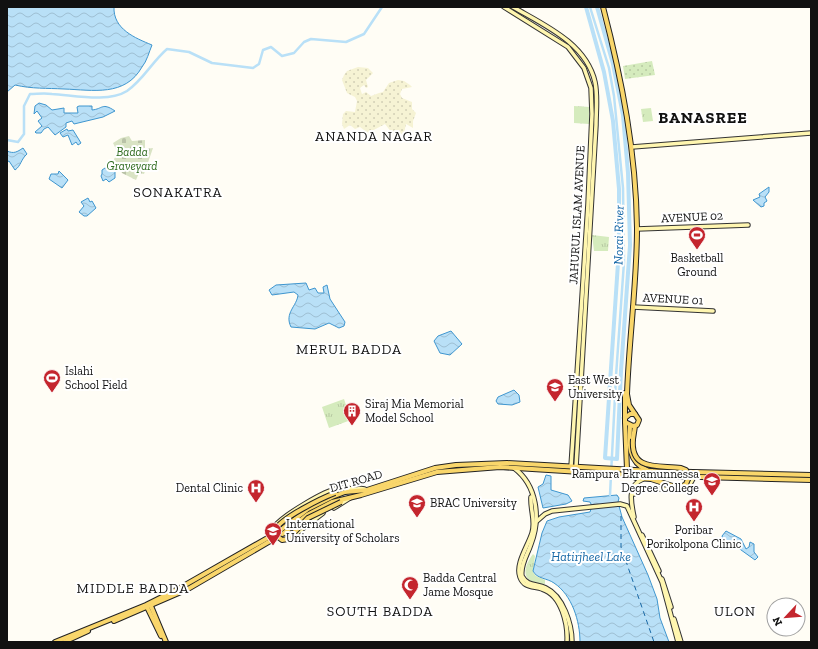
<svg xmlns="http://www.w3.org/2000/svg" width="818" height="649" viewBox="0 0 818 649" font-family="'Zilla Slab',serif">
<defs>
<pattern id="farmland-dots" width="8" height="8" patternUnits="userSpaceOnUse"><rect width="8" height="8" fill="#f6f3d4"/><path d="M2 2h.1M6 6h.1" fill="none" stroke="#d2cfb5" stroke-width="1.8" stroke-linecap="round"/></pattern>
<pattern id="grass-dots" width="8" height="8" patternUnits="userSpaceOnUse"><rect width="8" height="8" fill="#d5ebbd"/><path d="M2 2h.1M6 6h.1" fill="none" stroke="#b6c8a1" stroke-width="1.8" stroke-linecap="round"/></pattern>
<pattern id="cemetery-stones" width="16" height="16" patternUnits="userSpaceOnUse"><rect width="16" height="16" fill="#d9e3c4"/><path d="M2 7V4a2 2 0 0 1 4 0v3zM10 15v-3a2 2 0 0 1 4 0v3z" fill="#b9c2a7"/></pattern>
<pattern id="park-tufts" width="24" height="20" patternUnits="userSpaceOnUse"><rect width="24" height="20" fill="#d5ebbd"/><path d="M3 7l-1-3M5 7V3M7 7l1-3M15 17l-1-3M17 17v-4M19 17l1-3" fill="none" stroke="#b6c8a1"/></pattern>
<pattern id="water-waves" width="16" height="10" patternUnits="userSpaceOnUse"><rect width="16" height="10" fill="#b9e0f7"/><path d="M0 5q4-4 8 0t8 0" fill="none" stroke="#9ebfd3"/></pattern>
</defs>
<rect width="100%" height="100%" fill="#fffdf5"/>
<path fill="url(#farmland-dots)" d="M358,67L368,68L373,73L366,80L368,87L366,88L364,85L360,88L362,94L366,92L371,96L379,93L383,92L389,83L398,80L404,81L410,85L412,87L402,89L400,94L402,98L412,102V109L416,113L413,121V128L406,124L404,133L398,135L392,133L385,124L368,133L360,127L355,129L350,125L344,129L342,124L343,114L346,111L355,112L357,101L355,97L347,93L342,80L344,75L347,71Z"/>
<path fill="url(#grass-dots)" d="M652,61L655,75L625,79L623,66Z"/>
<path fill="url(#cemetery-stones)" d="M129,136L132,141L145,140V149L153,148L144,174L139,173L136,180L122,173L116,165H114V159L118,153L113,143L121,138Z"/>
<g fill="url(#park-tufts)">
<path d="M574,106L590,107L589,124L574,123Z"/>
<path d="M651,108L653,121L643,122L641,109Z"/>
<path d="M592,235L609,237L608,251H594Z"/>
<path d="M344,399L351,420L329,428L322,407Z"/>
<path d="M533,554L535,556L533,572L536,576L545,580V584C522,584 521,570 533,554Z"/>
</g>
<g fill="url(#water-waves)" stroke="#3f96cf">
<path d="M7,7H114C113,29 135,38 152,45C149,52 147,61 142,67C125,97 93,90 64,89C47,88 32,89 15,85L7,92Z"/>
<path d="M39,103L46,105L52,110L64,108V113H78L77,107L79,106H92V110C103,109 102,102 115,111L103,117L74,124L72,121L66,123V127L55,135L48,127L44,129L41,133H36L35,132L42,126L38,121L42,118L37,111L34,114L35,106Z"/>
<path d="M67,129L68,131L73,130L81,143L78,145L76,142L72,145L68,135L63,137L60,133Z"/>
<path d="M23,148L27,154C21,159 21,166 15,170L9,161L7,162V151C14,154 17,152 23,148Z"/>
<path d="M105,168L115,169V178L109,182L106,179L103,181L101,176L102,174V170Z"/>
<path d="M59,171L68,180L62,188L49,179L51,174H58Z"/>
<path d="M769,187V192L765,197L767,201L764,203V206L761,207L753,200L760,197L759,194Z"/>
<path d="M88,198L90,202L92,201L96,208L87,216H84L79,212L84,206L81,202Z"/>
<path d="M306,283L309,290L315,288L318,293H324L323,287L327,285L330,299L345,322L344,326L339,328L329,323L315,329L291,327C284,313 297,306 298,295L294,292L272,295L269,290L276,285Z"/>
<path d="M451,331L462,344L450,355L440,353L434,341L438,336Z"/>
<path d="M514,390L519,395L520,402L512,405L498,404L496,401L498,397Z"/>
<path d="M546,475L551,476V490L568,495L572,501L566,504L543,508L538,487L543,484Z"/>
<path d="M617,495L619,498L618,502L622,517L648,575L657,599L660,618L669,642H580C580,621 572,595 554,583C547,578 537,579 533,571L542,533L547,521L559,517L590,512L592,506L590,502L583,501L584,498Z"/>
<path d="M726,531L741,539L746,549L749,547L750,542L754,544V552L758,557L755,560L730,542L723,539L722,536Z"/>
</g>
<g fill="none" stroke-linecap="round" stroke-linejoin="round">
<g stroke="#b9e0f7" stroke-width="2.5">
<path d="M590,7L609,68L614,96L623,188L624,262L616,376L610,495"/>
<path d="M7,140L18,142L24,134V106L30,94C37,94 44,93 52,94C73,95 108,103 127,91C143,80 152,62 167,49L189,52L212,63L253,68L259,64L263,50L271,47L282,56L294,53L304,42L311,39L346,42L364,34L382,7"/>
</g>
<path stroke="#b9e0f7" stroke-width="4" d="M586,7L604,72L613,121L619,189V248L605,458L617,459L621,371L630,245L628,173L623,115L613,64L597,7"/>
<path stroke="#1768a6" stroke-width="1" stroke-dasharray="5 4" stroke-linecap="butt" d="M621,516V547L654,642"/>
<g stroke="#333" stroke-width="5.5">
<g id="secondary">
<path d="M504,7L568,47L584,68L591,88L592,114L588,204L571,467"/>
<path d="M513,7C544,25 586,43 595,82C598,96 596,111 596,125L576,467"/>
<path d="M632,147L811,133"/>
<path d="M637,229L748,225"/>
<path d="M633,307L713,311"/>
<path d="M514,468C537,485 541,518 531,544C528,554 520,565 522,576C528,587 537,583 546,588C563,596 572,624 572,642"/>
<path d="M634,494L635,490L638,488L683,490L689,486L694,477"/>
<path d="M531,497C530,510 536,521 532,533C528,546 515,564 520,577C524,588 533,586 542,589C562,595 568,625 567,642"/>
<path d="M334,508L350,498"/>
<path d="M634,517C631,503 627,485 643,479"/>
<path d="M537,521L545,514L552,511L620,504L627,506L662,582L678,642"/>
<path d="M284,533L293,536L323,513"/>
<path d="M273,535V528C283,515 324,491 339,488C345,487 350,489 355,489C360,489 362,487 367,490"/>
<path d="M642,535L659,571"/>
<path d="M662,579L671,607"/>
<path d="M674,619L681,642"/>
</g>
</g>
<g stroke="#222" stroke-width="6">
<g id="primary">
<path d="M603,7C622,80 636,152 637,228C637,283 629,339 627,394L629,405L635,414"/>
<path d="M625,393V422L633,426L637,425L639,420L635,414H630L625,418"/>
<path d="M625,422L627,469"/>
<path d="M630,426C629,444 628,462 647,470"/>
<path d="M633,439L635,426"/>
<path d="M629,475L636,478L651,479"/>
<path d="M151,606L166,642"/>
<path d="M147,607L161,636"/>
<path d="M114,621L188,589L284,533L307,515L332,502L361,495L437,472L500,467L629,475L811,480"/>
<path d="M55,642L146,605L178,589L278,532L308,509L332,497L345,492L367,490L435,468L456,465L507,463L653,471L811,475"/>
<path d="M64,642L88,631"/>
</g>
</g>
<use href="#secondary" stroke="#fff6b0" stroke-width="3.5"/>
<use href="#primary" stroke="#f9d66b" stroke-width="4"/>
<g stroke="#222" stroke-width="6" stroke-linecap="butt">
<g id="primary-bridge">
<path d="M633,439C630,472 659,465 681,468L686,470L689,477L686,484L679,488L651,479"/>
<path d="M335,493C322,498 281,518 275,530L277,536L282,540L288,539L308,518L341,502"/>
</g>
</g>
<use href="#primary-bridge" stroke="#f9d66b" stroke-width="4"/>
</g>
<defs>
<g id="stadium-pin" transform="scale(0.9)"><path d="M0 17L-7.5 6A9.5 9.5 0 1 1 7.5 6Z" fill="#c4262e" stroke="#fff"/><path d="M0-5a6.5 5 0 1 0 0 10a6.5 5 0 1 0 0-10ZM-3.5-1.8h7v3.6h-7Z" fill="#fff"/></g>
<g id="university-pin" transform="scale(0.9)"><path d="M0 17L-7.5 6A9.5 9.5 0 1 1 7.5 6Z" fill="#c4262e" stroke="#fff"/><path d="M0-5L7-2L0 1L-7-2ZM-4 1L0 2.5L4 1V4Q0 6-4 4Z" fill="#fff"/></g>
<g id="building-pin" transform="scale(0.9)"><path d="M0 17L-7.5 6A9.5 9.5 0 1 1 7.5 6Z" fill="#c4262e" stroke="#fff"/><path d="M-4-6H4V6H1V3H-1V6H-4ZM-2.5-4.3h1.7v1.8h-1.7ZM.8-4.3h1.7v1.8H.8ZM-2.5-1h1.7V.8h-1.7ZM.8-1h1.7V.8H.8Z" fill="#fff"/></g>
<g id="hospital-pin" transform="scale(0.9)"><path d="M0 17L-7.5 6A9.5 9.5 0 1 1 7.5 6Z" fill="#c4262e" stroke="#fff"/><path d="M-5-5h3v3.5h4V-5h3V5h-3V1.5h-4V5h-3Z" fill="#fff"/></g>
<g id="mosque-pin" transform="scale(0.9)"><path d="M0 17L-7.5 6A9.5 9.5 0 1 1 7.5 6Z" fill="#c4262e" stroke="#fff"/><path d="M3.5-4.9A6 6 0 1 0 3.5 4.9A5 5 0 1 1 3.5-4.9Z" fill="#fff"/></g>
</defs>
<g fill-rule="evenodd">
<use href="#stadium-pin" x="697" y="235"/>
<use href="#stadium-pin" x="52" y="378"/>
<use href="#university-pin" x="555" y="387"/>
<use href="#building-pin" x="352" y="411"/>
<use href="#university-pin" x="712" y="481"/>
<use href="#hospital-pin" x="256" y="488"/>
<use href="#university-pin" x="417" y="503"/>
<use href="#hospital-pin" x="694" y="507"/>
<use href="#university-pin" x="273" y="531"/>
<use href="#mosque-pin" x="410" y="585"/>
</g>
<g text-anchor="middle" stroke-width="4" stroke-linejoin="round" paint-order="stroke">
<g font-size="12" font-style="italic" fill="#2f6b1f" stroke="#fff">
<text x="132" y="156">Badda<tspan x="132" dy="14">Graveyard</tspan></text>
</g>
<g font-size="12" fill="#111" stroke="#fff">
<text transform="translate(577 215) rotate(-87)" y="4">JAHURUL ISLAM AVENUE</text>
<text transform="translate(692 217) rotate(-3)" y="4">AVENUE 02</text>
<text transform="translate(673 299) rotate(3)" y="4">AVENUE 01</text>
<text transform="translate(356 481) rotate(-16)" y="4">DIT ROAD</text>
</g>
<g font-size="12" fill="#111" stroke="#fff" text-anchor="start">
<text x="697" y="262" text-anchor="middle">Basketball<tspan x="697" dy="14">Ground</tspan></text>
<text x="65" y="375">Islahi<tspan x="65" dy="14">School Field</tspan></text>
<text x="568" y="384">East West<tspan x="568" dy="14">University</tspan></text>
<text x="365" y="408">Siraj Mia Memorial<tspan x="365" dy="14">Model School</tspan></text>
<text x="699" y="478" text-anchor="end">Rampura Ekramunnessa<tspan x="699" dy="14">Degree College</tspan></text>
<text x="243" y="492" text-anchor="end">Dental Clinic</text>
<text x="430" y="507">BRAC University</text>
<text x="286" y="528">International<tspan x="286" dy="14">University of Scholars</tspan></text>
<text x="694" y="534" text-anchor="middle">Poribar<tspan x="694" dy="14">Porikolpona Clinic</tspan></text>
<text x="423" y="582">Badda Central<tspan x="423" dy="14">Jame Mosque</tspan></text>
</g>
<g font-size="13" font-style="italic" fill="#1768a6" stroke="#fff">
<text transform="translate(618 235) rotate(-89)" y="5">Norai River</text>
<text x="591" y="561">Hatirjheel Lake</text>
</g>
<g font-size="14" letter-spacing="1" fill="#111" stroke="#fff">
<text x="374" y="141">ANANDA NAGAR</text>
<text x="178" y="197">SONAKATRA</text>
<text x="349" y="354">MERUL BADDA</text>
<text x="133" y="593">MIDDLE BADDA</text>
<text x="380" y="616">SOUTH BADDA</text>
<text x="735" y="616">ULON</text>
</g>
<g font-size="16" font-weight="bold" letter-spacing="1" fill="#111" stroke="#fff">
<text x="703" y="123">BANASREE</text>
</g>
</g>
<rect width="818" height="649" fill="none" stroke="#111111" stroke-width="16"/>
<g transform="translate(786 617) rotate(244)"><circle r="19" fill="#ffffff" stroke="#a0a0a0"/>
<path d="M0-3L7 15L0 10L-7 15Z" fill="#c4262e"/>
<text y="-6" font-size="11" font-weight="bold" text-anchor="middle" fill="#111111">N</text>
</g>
</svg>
